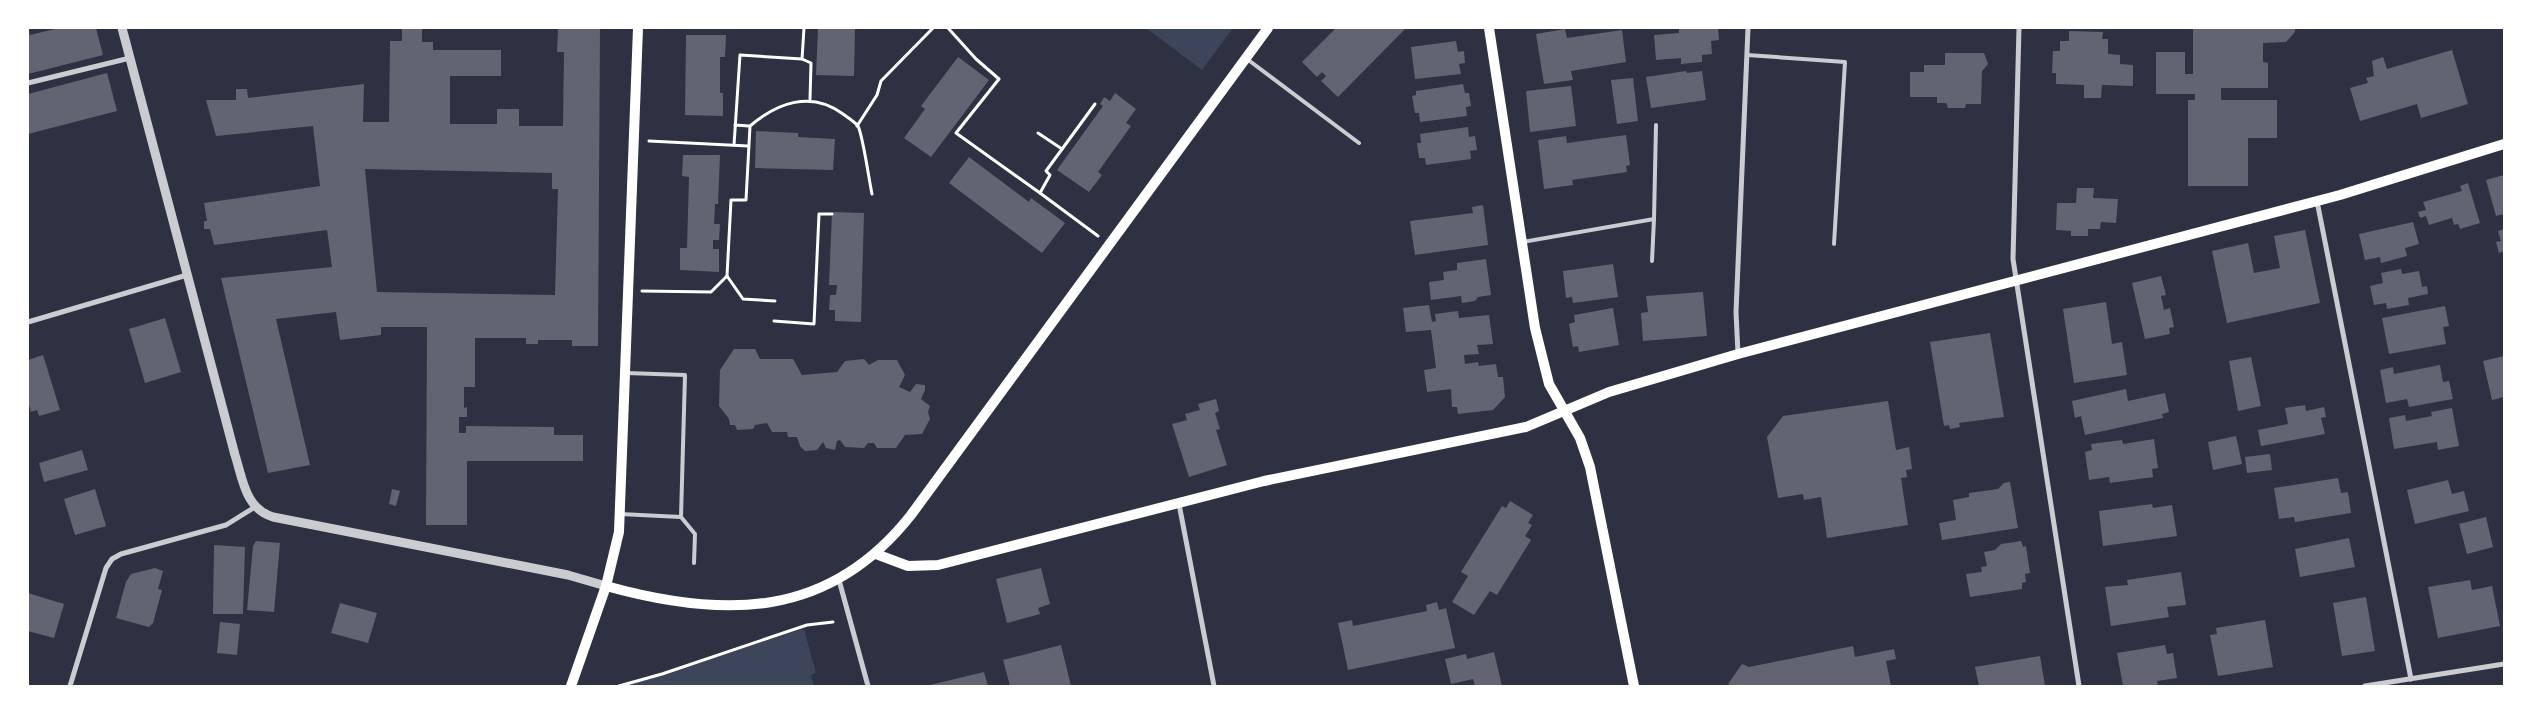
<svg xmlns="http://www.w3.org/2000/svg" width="2532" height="714" viewBox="0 0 2532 714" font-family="'Roboto Condensed',sans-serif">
<rect width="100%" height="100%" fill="#2d3142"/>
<g fill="#3c4559">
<path d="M1146,28H1233L1202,70Z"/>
<path d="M804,629L816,673L811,675L814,686H617Z"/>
</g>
<g fill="#626471" fill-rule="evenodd">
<path d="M59,28H96L103,55L28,74V30L30,35Z"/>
<path d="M402,28H422V42H433V50H501V76H450V124H497V109H519V126H563L564,52H557L558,28H600L598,346H572V340H538V344H526V338H475V387H464V408L467,407V417H459V433H466V426L554,427V435H583V461H467V525H426L427,327H381V335L340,340L336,312L276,319L310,465L268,473L221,278L332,267L327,230L214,245L210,229H204V221H207L204,203L320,186L313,126L216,136L206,100H236V89H247L248,98L364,84L363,122H389L390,41H402ZM365,169L552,173V189H558L555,295L377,292Z"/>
<path d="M818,28H855L854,76L816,75Z"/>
<path d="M1336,28H1406L1338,97L1321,81L1326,76L1322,72L1317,77L1302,62Z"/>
<path d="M1718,28L1719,40L1711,41L1712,54L1702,55V62L1681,64V58L1656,60L1654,35L1679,33V29Z"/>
<path d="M2193,28H2295V32L2286,42L2263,43V62L2268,63V88H2221V100H2277V138H2248V186H2188V100H2195V94H2156V52H2185V74H2193Z"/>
<path d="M1565,29L1567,38L1622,30L1626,62L1571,71L1573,80L1544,84L1536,34Z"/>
<path d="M2069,31L2103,32L2102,39H2108V54L2120,55V64L2133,65V86L2102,85L2101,98H2084V85L2056,84V73H2052L2053,51H2060V41H2069Z"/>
<path d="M686,35H726L725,57H720V93H723V116L685,115Z"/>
<path d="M1456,41L1458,52L1464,51L1465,63L1459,64L1461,74L1415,79L1411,47Z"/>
<path d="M2452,50L2468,104L2421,118L2417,104L2360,121L2350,88L2368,83L2366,78L2374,76L2372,61L2383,57L2387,69Z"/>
<path d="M1945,53H1984L1988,64L1982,71L1981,104H1966L1965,108H1948L1946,103H1937V97H1910V72H1924V65H1945Z"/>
<path d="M958,57L989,80L931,157L904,138L925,109L921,106Z"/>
<path d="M1686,71L1687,73L1702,71L1706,100L1651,108L1646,77Z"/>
<path d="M107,73L117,111L28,134V94Z"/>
<path d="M1633,78L1638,121L1617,124L1611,80Z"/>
<path d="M1463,84L1465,93H1469L1471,106L1466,107L1467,116L1420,122L1419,113H1415L1412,96L1416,95V91Z"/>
<path d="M1571,86L1576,126L1530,132L1526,91Z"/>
<path d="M1115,93L1136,109L1126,123L1131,126L1098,172L1102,175L1089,192L1057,170L1103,106L1100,104L1104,97L1110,101Z"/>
<path d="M1468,127L1469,137L1475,136L1477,150L1470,151L1471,159L1426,165L1425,158H1419L1417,143H1421L1420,134Z"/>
<path d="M756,131L798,133V137L835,139L833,170L755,168Z"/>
<path d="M1626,135L1630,165L1626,166L1627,172L1572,180L1573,185L1544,189L1538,140L1566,136L1567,143Z"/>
<path d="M683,155H720L718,204H715L714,224H720L719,240H713V249H719V272L680,270V248H687L689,177L682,176Z"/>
<path d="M969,157L1029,202L1031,198L1065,223L1042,253L949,183Z"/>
<path d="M2504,175V214L2496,216L2486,180Z"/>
<path d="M2468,183L2480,223L2460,229L2458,224L2454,225L2452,218L2429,225L2426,216L2420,218L2418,212L2426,210L2423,202L2462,191L2460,186Z"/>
<path d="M2077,188H2094L2093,198L2118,199L2116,223L2101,222L2100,229H2088V236H2071V231L2056,230L2057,203H2076Z"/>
<path d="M1483,205L1488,245L1415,255L1410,221L1473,213L1472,207Z"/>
<path d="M832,212L864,213L861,322L835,321V310H829L830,295H836L837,285H829Z"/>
<path d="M2413,222L2419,244L2405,248L2407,256L2381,263L2380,257L2365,260L2359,234Z"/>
<path d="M2504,229V251L2499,253L2496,242L2501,241L2498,231Z"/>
<path d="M2305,230L2320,303L2227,323L2212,251L2248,243L2254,273L2280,268L2274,236Z"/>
<path d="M1486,259L1491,295L1478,297L1475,301L1462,303L1461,296L1431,300L1429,282L1444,280L1443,272L1457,270V263Z"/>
<path d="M1613,264L1618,297L1573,303L1572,297L1566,298L1563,271Z"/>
<path d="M2401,269L2402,274L2419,271L2422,287L2427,286L2428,294L2408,298L2409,305L2387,309L2386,303L2374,305L2370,286L2383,283L2381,273Z"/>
<path d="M2161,276L2166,295L2161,296L2164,310L2170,308L2174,327L2169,328L2170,334L2145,339L2132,283Z"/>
<path d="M1703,292L1707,336L1643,341L1641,313L1648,312L1646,296Z"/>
<path d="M2106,302L2112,344L2122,342L2127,375L2074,383L2063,309Z"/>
<path d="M1429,305L1432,322L1436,321L1435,314L1458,311L1459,318L1489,315L1493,344L1477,345L1479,354L1464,355L1465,364L1478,362L1479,366L1496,364L1498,377H1503L1505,397L1493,410L1458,414L1457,407H1452L1451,389L1427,392L1424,370L1436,368L1431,330L1406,332L1403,308Z"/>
<path d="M2445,306L2449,326L2443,327L2446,344L2389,354L2382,318Z"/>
<path d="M1613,308L1619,345L1579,352L1578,346L1573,347L1569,324L1575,322L1574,315Z"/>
<path d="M165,318L181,372L145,383L129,329Z"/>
<path d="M1990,333L2004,417L1959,423L1960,427L1950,429L1949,425L1944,426L1930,342Z"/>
<path d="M734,349H755L760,359H793L802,375L837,372L845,361L864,359L869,365L878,360H897L905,375L899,387L910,392L916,384L925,385V390L921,399L930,406L928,412L930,419L922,434L905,435L896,448H877L874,443H868L864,448L845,447L840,440L837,441L835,450L826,448L823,442L817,450L805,451L800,446L797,437H788L787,432H772L767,423L755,425L753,429L737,430L735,425H730L729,419L719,406L720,370Z"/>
<path d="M43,355L60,410L39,416L37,410L31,412L28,401V360Z"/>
<path d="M2504,356V397L2492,400L2483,361Z"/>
<path d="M2251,357L2261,406L2238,411L2229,361Z"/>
<path d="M2440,365L2443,382L2449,381L2453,399L2409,407L2407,399L2386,403L2380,370L2393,367L2394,374Z"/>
<path d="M2126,389L2128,401L2165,393L2169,412L2162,414L2163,418L2085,435L2081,416L2075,418L2072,401Z"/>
<path d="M1216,399L1219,411L1215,413L1220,429L1216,430L1227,465L1189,477L1172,424L1187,420L1185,414L1200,410L1198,404Z"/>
<path d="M1888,401L1896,450L1909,447L1912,469L1906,470L1907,477L1901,478L1908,525L1827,538L1821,497L1804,500L1803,494L1778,498L1767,437L1783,416Z"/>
<path d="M2305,405L2306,411L2324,407L2326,417L2321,418L2325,434L2261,446L2258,430L2288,424L2285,408Z"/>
<path d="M2452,408L2459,446L2438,450L2437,442L2394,449L2389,418L2405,415L2406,421L2432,416L2431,412Z"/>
<path d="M2236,436L2242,464L2213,470L2208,442Z"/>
<path d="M2154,439L2158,468L2152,469L2153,477L2110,483L2109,477L2089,480L2085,452L2092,450L2091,444L2122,440L2123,444Z"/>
<path d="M82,450L88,470L44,482L39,463Z"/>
<path d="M2270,454L2272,470L2247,473L2245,457Z"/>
<path d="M2338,478L2341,493L2348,492L2351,513L2295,522L2294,517L2279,519L2274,488Z"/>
<path d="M2448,480L2452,494L2464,491L2469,511L2415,524L2407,490Z"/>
<path d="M2010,482L2018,528L1942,540L1939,523L1956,520L1953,500L1969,497V493L1998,489L2004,483Z"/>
<path d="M95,489L106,526L75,535L64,499Z"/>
<path d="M392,489L400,491L396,506L389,504Z"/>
<path d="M1510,501L1533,515L1528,523L1532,525L1525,536L1531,540L1497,595L1490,591L1474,615L1452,602L1468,576L1461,572L1502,506L1506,508Z"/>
<path d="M2152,504L2153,508L2172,505L2177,536L2103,546L2099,511Z"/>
<path d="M2486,517L2493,547L2467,554L2459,524Z"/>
<path d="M2349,538L2355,567L2300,577L2295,549Z"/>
<path d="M256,541L280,543L274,612L247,610L253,546Z"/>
<path d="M2021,541L2023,547L2026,546L2030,573L2025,574L2026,582L2022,583V589L1970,597L1966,574L1982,572L1981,567L1987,566L1984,552L1995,550L2001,544Z"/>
<path d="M214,545L245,547L243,614H213Z"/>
<path d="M155,568L163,571L158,589L162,590L153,623L149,627L116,618L126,582L131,574Z"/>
<path d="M1041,568L1050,604L1038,608L1040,614L1007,623L996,579Z"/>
<path d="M2181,572L2186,605L2167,607L2169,617L2111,626L2105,587L2128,585L2127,580Z"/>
<path d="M2470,580L2472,590L2492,586L2500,626L2438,638L2428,587Z"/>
<path d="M28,593L64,604L54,638L28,631Z"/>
<path d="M2366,597L2375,651L2342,656L2333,603Z"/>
<path d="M1437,602L1439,610L1446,608L1455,648L1348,670L1338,623L1352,620L1353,626L1427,611L1426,605Z"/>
<path d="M340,603L377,613L368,643L331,633Z"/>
<path d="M2265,620L2273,667L2218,676L2210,635L2217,634L2216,628Z"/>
<path d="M220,622L240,624L237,655L217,653Z"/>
<path d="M1061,645L1071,686H1010L1003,660Z"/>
<path d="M2165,645L2167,654L2173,653L2177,678L2157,681L2158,686H2123L2117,653Z"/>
<path d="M1853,646L1855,657L1894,649L1896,659L1886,661L1891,686H1732L1728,684L1742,664L1749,667Z"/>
<path d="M1494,652L1502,686H1475L1473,679L1451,684L1445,659L1466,654L1467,659Z"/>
<path d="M2040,656L2045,686H1979L1975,667Z"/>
<path d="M984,672L988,686H926Z"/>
</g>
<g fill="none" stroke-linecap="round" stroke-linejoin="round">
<g stroke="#fff" stroke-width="3">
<path d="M804,28L802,59L811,63L810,99"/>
<path d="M948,28L976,59L999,79L956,133L1040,193"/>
<path d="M1095,104L1046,171L1050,175L1040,193L1098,236"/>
<path d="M735,125L749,126"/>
<path d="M857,126L877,95L881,81L933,28"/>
<path d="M1038,133L1062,149"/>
<path d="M649,141L748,146"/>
<path d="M734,145L740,55L802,59"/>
<path d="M727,276L743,299L775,301"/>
<path d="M642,291L711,292L727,276L731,200H746L750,126C777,103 811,90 843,114C847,117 855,122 858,126C863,136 869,180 872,194"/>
<path d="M774,321L814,324L819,214H832"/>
<path d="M619,686L662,674L807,625L833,622"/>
</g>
<g stroke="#caccd0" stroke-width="4">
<path d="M1747,55L1845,62L1834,244"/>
<path d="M1247,59L1359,143"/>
<path d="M1523,242L1654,219L1656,125"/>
<path d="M1652,261L1654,219"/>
<path d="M620,514L681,517L685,375L626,373"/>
<path d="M681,517L695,534L694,563"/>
</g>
<g stroke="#caccd0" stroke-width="5">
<path d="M2019,28L2013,259L2079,686"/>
<path d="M28,83L130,58"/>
<path d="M2317,201L2411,679"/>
<path d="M28,322L187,275"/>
<path d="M1738,354L1736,312L1748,28"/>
<path d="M1179,504L1214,686"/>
<path d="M839,580L868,686"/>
<path d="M70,686L106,568L112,559L121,554L226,525L255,507"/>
<path d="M2365,686L2504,664"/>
</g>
<path stroke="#caccd0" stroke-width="9" d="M122,28L235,455C243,480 245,508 273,517L568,575L606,586"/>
<g stroke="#fff" stroke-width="10">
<path d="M1489,28L1535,328L1549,384L1580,438L1590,467L1634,686"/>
<path d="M876,554L908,566L938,565L1264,481L1526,427L1609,392L1738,354L2340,195L2504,144"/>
<path d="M606,586C725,619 829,619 911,515L1268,28"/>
<path d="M571,686L606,586L619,532L638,28"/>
</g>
</g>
<rect width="2532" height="714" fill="none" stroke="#ffffff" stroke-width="58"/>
</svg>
